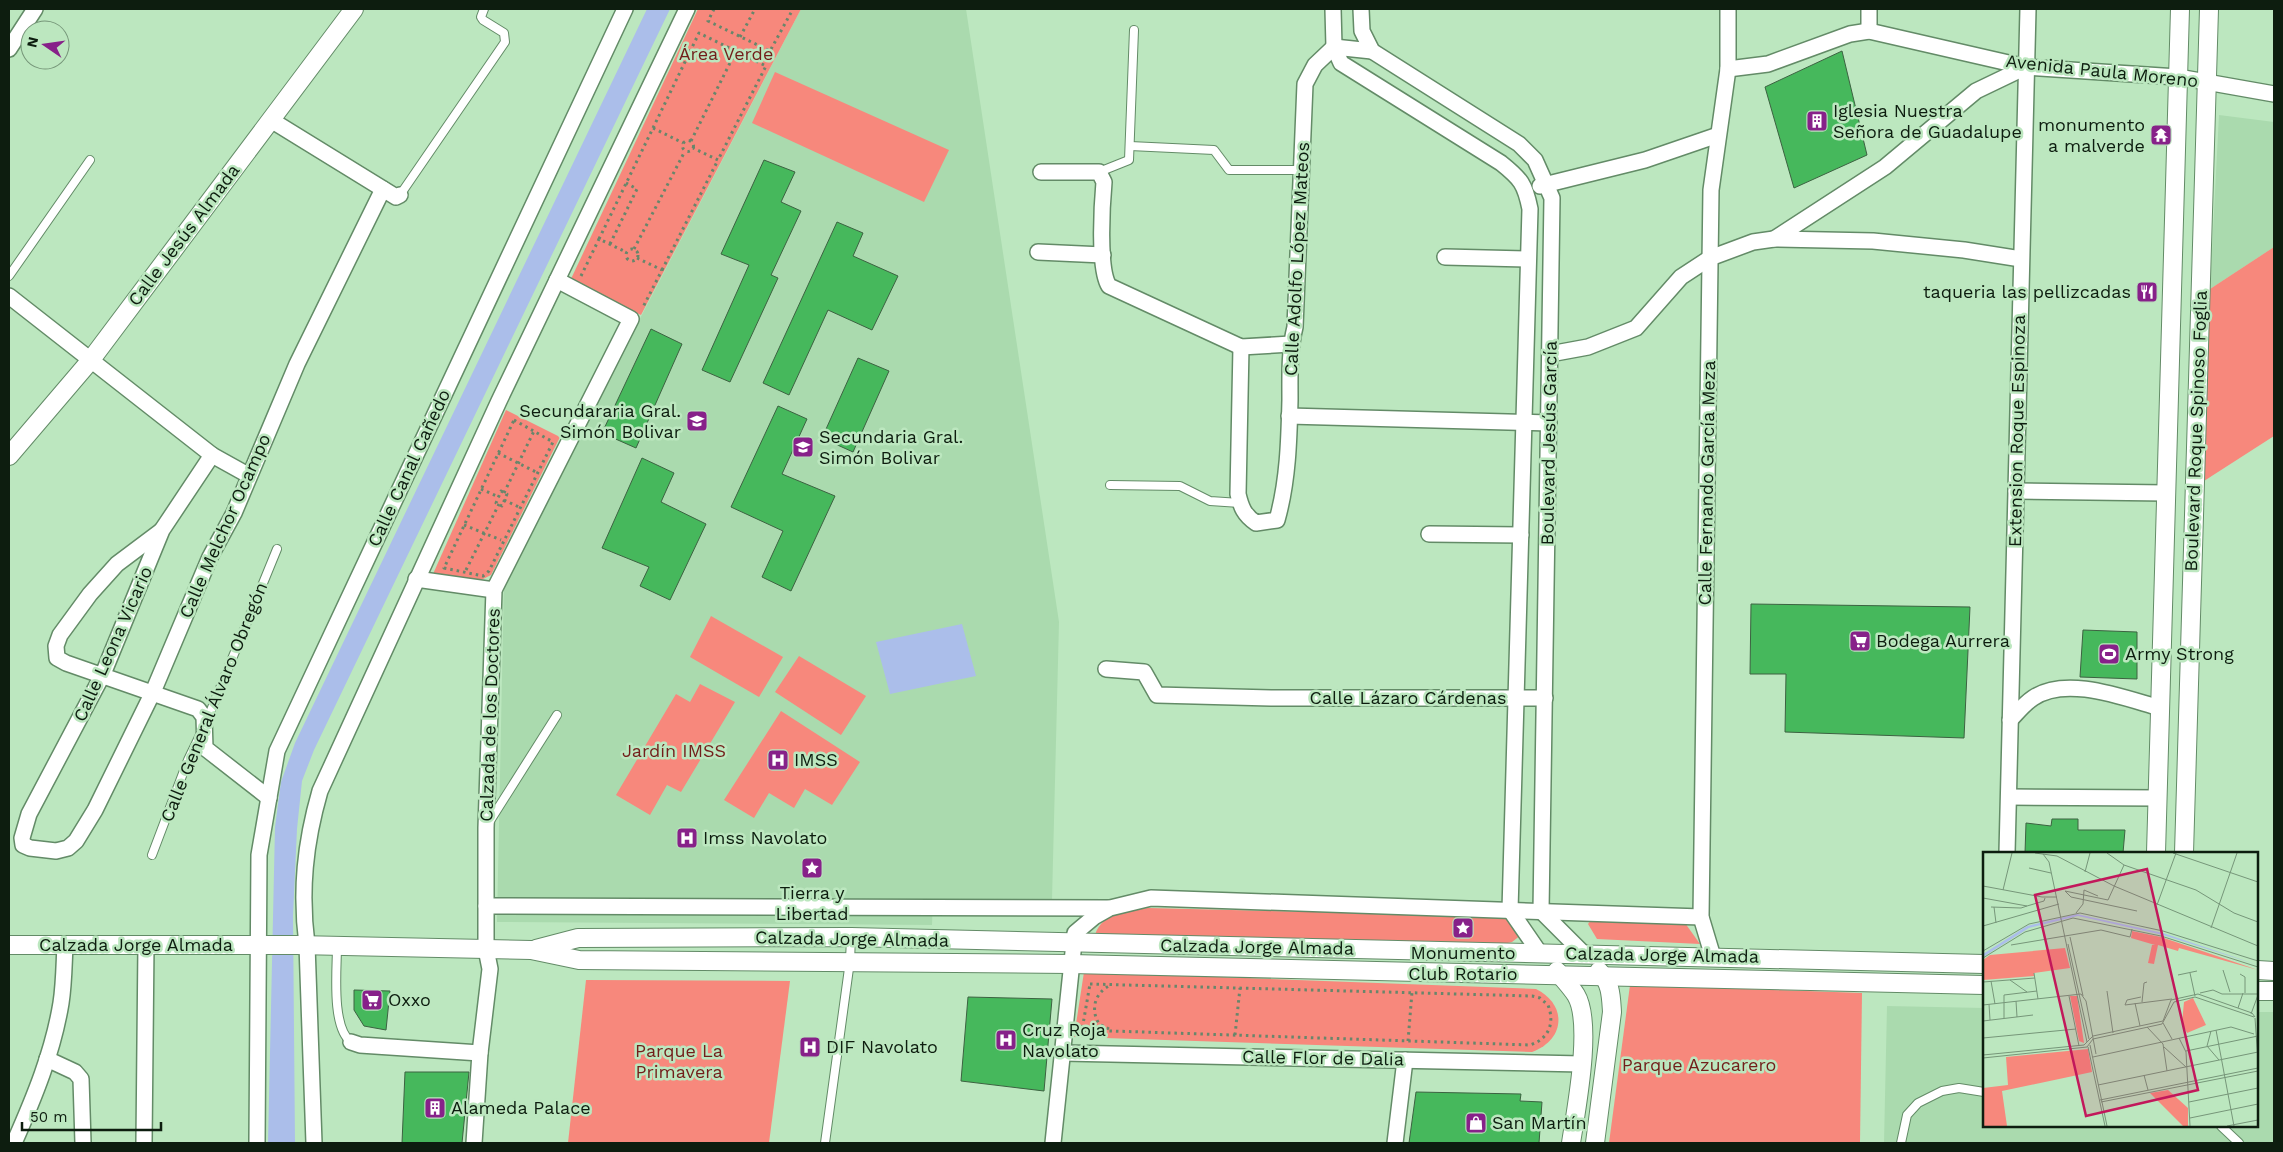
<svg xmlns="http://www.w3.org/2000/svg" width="2283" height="1152" viewBox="0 0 2283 1152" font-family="'Work Sans',sans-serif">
<rect width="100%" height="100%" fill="#bce7bf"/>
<g fill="#aadaae">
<path d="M801,9H966L1059,622L1052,900L933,899L932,925L497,922L504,580Z"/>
<path d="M2219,115L2274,122V247L2210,289Z"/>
<path d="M1887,1006L1984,1008V1126H2257V1012H2274V1143H1884Z"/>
</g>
<g fill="#f7887c">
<path d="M698,9H801L641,315L570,281Z"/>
<path d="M775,72L949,150L924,202L752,123Z"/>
<path d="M2274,247V436L2204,481L2210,289Z"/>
<path d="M506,410L560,437L491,575L479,581L433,574Z"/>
<path d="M711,616L783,657L759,697L690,657Z"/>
<path d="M799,656L866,696L841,735L775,692Z"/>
<path d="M700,684L735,702L681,792L667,785L650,815L616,795L676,694L690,702Z"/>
<path d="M781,711L860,762L832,805L805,789L794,808L769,793L754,818L724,800Z"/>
<path d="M1148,908L1487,916L1510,920L1521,935L1512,942L1499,945L1094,939C1099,913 1126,911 1148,908Z"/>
<path d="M1591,920L1685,923L1700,944L1597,939L1588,924Z"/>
<path d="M1084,972L1536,989C1568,1005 1565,1040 1532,1052L1074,1037Z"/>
<path d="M586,980L790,981L769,1143H568Z"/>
<path d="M1630,985L1862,993L1860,1143H1609Z"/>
</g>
<g fill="#abbeea">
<path d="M647,9H670L314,750L302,781L297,829L293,916L295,1143H268L275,827L281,782L295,743Z"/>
<path d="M962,624L976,676L890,694L876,642Z"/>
</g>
<g fill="#46b85c" stroke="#3c6241">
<path d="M1842,51L1867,155L1794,188L1765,87Z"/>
<path d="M764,160L795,172L781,202L801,211L771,275L778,278L730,382L702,370L749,265L721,254Z"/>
<path d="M837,222L863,233L853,256L898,276L872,330L828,310L789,395L763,383Z"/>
<path d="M651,329L682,344L636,448L602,433Z"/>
<path d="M858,358L889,371L853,452L822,438Z"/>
<path d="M778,406L807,419L782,474L835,496L791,591L762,577L783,531L731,507Z"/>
<path d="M642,458L674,473L661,502L706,524L670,600L640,586L649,567L602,548Z"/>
<path d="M1751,604L1970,607L1964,738L1785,732L1786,674H1750Z"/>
<path d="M2083,630L2137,632V679L2080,677Z"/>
<path d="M2052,819H2078V830H2125L2123,853H2025L2026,823L2051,826Z"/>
<path d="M354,990L390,991L386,1030L364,1026L354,1010Z"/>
<path d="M968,997L1052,999L1044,1091L961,1081Z"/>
<path d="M405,1072H469L462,1143H402Z"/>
<path d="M1416,1092L1521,1094L1520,1101L1542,1102L1539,1143H1409Z"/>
</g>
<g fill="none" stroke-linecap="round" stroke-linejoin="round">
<g stroke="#638b67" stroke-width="10">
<g id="service">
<path d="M1130,146L1214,150L1229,170H1302"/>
<path d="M1099,172L1129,160L1134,30"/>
<path d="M400,195L505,42L504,33L483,20L481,17L484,9"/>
<path d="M9,276L90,160"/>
<path d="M1110,485L1180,486L1210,501L1240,503"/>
<path d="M207,720L277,549"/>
<path d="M488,824L557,715"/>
<path d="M152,855L188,760L201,733"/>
<path d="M337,946C337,969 331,1027 351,1042"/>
<path d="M2221,1126L2239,1143"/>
<path d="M825,1143L850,961L851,937"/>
<path d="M1901,1143L1907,1115L1918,1103L1942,1091L1959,1088L1984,1092"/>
</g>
</g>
<g stroke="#638b67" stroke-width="18">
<g id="minor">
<path d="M1333,9L1334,47L1341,63L1501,163C1521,179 1525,184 1530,209L1510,910L1539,952"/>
<path d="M1361,9L1362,31L1372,51L1519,144L1535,160L1552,198L1541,911L1583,953"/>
<path d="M1869,31V9"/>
<path d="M9,49L35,9"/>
<path d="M1728,69L1768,64L1850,34L1869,31L2026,67L2178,77L2274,94"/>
<path d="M271,120L383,189L396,197L400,195"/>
<path d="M1041,172H1099L1104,182C1102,204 1098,269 1109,286L1241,347L1291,344"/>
<path d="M1540,186L1645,160L1718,135"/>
<path d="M1774,239L1885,167L1976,91L2026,67"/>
<path d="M1038,252L1103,255"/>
<path d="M1445,257L1528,259"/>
<path d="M9,296L212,455L248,475"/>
<path d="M1241,347L1238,494C1241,507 1244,515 1256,523L1277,520C1288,481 1289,440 1290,400C1290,376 1289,351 1295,327L1305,84L1315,65L1334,47L1372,51"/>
<path d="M1550,354L1588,347L1636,328L1681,277L1710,258L1753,242L1774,239L1873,241L1964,250L2021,259"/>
<path d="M1289,416L1549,423"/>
<path d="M212,455L162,530L103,674L29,814L22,838L23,845L30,848L56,851L68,848L76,841L95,810L153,692L210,557L234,513L297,364L383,189"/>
<path d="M2016,491L2166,493"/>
<path d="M161,531L117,564L90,594L60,635L56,646L57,658L66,663L198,709L204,717L205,748L269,798"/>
<path d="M1429,534L1521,535"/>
<path d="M416,579L494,590"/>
<path d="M1106,669L1144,672L1157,695L1271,698H1545"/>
<path d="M2010,720C2017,713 2024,704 2033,698C2066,675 2124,698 2160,708"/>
<path d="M2009,797L2158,798"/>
<path d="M2007,853L2028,9"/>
<path d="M486,906L1108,908"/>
<path d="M1713,957L1701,917L1711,190L1728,69V9"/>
<path d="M351,1042L360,1045L480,1053"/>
<path d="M1064,1053L1582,1064"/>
<path d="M47,1059L75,1072L81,1079L83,1143"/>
<path d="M14,1143C34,1098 53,1052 61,1003C64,984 64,964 65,945"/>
<path d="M144,1143L146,944"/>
<path d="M257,1143L259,855L277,751L625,9"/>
<path d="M314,1143L307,945C300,891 305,843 320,791L499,401L687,9"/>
<path d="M474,1143L480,1053L490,969L486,949V828L494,590L631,319L557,280"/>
<path d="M1053,1143L1075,933L1094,917L1110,908L1151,898L1701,917"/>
<path d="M1395,1143L1405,1060"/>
</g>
</g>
<g stroke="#638b67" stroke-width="20">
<g id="tertiary">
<path d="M9,456L90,361L354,9"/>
<path d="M2156,853L2180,9"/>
<path d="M2184,853L2209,9"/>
<path d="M9,945H297L486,949L531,950L579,960L1071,964L1984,985"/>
<path d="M536,949L578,938L851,937L1984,964"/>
<path d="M2257,970L2274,971"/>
<path d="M1557,971C1563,979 1571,987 1576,995C1593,1023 1576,1110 1571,1143"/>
<path d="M2257,991H2274"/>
<path d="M1595,1143L1612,1012C1611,996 1611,983 1599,971"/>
</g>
</g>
<g stroke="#68866b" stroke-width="3" stroke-dasharray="2.5 4" stroke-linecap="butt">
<path d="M714,9L708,21L770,51L793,9"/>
<path d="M740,37L755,9"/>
<path d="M653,128L699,33L766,66L718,160"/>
<circle cx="688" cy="146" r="5.5"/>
<path d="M691,141L736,51"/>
<path d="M599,239L653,128L683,143"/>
<path d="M610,244L637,189L626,183"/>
<circle cx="632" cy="255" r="6"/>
<path d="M634,249L685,151"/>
<path d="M637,258L662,270L642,309"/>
<path d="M662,270L718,160L693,148"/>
<path d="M581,276L599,239L626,252"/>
<path d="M514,420L553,442L489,571L483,576L444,568Z"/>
<path d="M498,453L536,472"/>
<path d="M481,489L499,497"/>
<path d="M501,491L507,494L502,506L496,503Z"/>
<path d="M504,493L534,431"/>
<path d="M504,500L519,507"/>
<path d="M464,525L501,540"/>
<path d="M466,570L499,504"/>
<path d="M1090,984L1532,996L1540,998L1548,1005C1555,1023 1549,1039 1530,1045L1082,1030Z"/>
<path d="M1109,1029L1099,1024C1090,1009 1095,992 1111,985"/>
<path d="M1235,1035L1240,988"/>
<path d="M1408,1041L1412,992"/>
</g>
<use href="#service" stroke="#fff" stroke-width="8"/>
<use href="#minor" stroke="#fff" stroke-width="15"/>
<use href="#tertiary" stroke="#fff" stroke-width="18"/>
</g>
<defs>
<g id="building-square" transform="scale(1.125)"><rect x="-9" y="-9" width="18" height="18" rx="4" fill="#872189" stroke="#bce7bf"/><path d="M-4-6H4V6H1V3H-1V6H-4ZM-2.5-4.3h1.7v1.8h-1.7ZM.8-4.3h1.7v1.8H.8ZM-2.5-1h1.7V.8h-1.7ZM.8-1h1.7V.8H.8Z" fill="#fff"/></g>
<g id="temple-square" transform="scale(1.125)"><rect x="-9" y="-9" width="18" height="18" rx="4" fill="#872189" stroke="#bce7bf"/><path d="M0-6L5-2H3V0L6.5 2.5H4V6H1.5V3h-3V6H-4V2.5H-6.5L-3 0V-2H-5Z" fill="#fff"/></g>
<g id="restaurant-square" transform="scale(1.125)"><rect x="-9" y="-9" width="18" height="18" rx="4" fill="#872189" stroke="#bce7bf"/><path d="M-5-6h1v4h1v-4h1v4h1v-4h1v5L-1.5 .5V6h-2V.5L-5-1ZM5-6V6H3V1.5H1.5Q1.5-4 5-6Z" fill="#fff"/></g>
<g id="school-square" transform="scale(1.125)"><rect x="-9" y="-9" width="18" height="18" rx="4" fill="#872189" stroke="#bce7bf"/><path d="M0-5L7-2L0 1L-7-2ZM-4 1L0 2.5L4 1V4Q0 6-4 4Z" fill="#fff"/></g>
<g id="supermarket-square" transform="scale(1.125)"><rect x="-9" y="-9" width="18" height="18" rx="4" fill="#872189" stroke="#bce7bf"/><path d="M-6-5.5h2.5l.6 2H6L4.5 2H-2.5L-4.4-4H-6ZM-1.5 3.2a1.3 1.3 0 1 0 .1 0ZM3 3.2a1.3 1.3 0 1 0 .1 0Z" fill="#fff"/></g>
<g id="stadium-square" transform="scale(1.125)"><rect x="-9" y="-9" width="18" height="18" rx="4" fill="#872189" stroke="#bce7bf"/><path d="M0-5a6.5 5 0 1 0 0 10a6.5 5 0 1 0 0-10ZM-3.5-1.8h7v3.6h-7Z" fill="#fff"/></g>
<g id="hospital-square" transform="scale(1.125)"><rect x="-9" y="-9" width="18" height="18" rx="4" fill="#872189" stroke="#bce7bf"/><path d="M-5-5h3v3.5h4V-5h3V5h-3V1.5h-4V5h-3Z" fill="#fff"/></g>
<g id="sight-square" transform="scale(1.125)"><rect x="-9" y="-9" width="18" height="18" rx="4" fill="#872189" stroke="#bce7bf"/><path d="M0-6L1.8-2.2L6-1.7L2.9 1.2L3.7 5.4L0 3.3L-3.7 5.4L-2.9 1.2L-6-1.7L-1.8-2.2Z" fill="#fff"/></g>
<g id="shop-square" transform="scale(1.125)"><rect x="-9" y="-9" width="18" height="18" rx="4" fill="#872189" stroke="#bce7bf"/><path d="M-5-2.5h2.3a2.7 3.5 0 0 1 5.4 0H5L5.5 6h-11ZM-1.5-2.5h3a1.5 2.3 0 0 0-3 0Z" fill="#fff"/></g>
</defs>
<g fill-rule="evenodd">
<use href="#building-square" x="1817" y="121"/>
<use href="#temple-square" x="2161" y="135"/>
<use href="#restaurant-square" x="2147" y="292"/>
<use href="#school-square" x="697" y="421"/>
<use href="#school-square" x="803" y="447"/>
<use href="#supermarket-square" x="1860" y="641"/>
<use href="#stadium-square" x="2109" y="654"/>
<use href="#hospital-square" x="778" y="760"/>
<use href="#hospital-square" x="687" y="838"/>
<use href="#sight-square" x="812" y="868"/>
<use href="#sight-square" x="1463" y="928"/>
<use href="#supermarket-square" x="372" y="1000"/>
<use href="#hospital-square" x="1006" y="1040"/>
<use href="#hospital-square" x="810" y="1047"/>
<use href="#building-square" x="435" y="1108"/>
<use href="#shop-square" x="1476" y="1123"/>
</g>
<g text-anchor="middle" stroke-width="5" stroke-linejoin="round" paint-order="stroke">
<g font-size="18" fill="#721e1a" stroke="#bce7bf">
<text x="726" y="60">Área Verde</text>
<text x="674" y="757">Jardín IMSS</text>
<text x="679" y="1057">Parque La<tspan x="679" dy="21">Primavera</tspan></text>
<text x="1699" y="1071">Parque Azucarero</text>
</g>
<g font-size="18" fill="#0d1d0f" stroke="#bce7bf">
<text transform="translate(2102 71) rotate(6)" y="6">Avenida Paula Moreno</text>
<text transform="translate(184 235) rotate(-53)" y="6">Calle Jesús Almada</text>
<text transform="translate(1297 259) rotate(-87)" y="6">Calle Adolfo López Mateos</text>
<text transform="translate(2017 431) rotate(-89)" y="6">Extension Roque Espinoza</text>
<text transform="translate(2196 431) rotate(-88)" y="6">Boulevard Roque Spinoso Foglia</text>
<text transform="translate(1549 443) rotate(-89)" y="6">Boulevard Jesús García</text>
<text transform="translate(409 468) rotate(-65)" y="6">Calle Canal Cañedo</text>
<text transform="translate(1707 483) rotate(-89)" y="6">Calle Fernando García Meza</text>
<text transform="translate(225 526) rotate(-66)" y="6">Calle Melchor Ocampo</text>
<text transform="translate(113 644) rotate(-66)" y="6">Calle Leona Vicario</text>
<text x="1408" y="704">Calle Lázaro Cárdenas</text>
<text transform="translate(214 702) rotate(-68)" y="6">Calle General Álvaro Obregón</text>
<text transform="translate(490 715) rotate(-88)" y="6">Calzada de los Doctores</text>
<text transform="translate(852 939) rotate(1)" y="6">Calzada Jorge Almada</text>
<text x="136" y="951">Calzada Jorge Almada</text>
<text transform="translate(1257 947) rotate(1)" y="6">Calzada Jorge Almada</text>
<text transform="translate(1662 955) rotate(1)" y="6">Calzada Jorge Almada</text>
<text transform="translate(1323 1058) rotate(1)" y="6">Calle Flor de Dalia</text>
</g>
<g font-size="18" fill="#0d1d0f" stroke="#bce7bf" text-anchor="start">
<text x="1833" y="117">Iglesia Nuestra<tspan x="1833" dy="21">Señora de Guadalupe</tspan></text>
<text x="2145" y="131" text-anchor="end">monumento<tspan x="2145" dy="21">a malverde</tspan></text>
<text x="2131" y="298" text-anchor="end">taqueria las pellizcadas</text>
<text x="681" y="417" text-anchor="end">Secundararia Gral.<tspan x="681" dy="21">Simón Bolivar</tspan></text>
<text x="819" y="443">Secundaria Gral.<tspan x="819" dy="21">Simón Bolivar</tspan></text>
<text x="1876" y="647">Bodega Aurrera</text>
<text x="2125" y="660">Army Strong</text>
<text x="794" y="766">IMSS</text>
<text x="703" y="844">Imss Navolato</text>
<text x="812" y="899" text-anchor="middle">Tierra y<tspan x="812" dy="21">Libertad</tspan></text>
<text x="1463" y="959" text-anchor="middle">Monumento<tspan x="1463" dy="21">Club Rotario</tspan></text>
<text x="388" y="1006">Oxxo</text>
<text x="1022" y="1036">Cruz Roja<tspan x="1022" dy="21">Navolato</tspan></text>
<text x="826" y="1053">DIF Navolato</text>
<text x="451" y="1114">Alameda Palace</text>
<text x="1492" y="1129">San Martín</text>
</g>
</g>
<g transform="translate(1983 852)">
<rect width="275" height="275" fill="#bce7bf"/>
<path d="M149,79L178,85L275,118L196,96L195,99L175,93L171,112L165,111L169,93H172L148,86ZM82,96L87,116L51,121V124L0,128V108L7,103ZM87,144H94L101,191L96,189ZM210,146L223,173L204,181L199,171L201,150ZM105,197L109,220L19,239L24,274H0V236L25,233L23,205ZM185,238L205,256V274H200L167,241Z" fill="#f7887c"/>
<path d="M94,62L180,81L275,113L180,83L95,64L46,76L0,105V102L44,74Z" fill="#abbeea"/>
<path fill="none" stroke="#769679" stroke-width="1" d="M52,1L74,4L131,34L275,94M124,1L141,13L213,38L251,61L275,70M190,1L275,30M60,2L66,10L104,190M46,16L68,21M102,20L107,1M0,34L59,45H74M20,38L29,1M0,46L44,54L61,49L62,46M125,48L82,39L88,45L154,59M125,48L141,13M174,53L193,1M8,55L38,56L44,54M11,55L13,71M93,61L100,52L101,38L115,44M0,74L76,52M228,76L254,1M87,85L100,144M85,92L106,187M28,93L118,78L147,85L149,77M0,99L46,72L97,61L180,79L275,109M0,106L42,80L90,66L178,84L275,115M240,118L247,140M51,121L55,147M207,121L212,144M257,122L262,125V141M195,123L214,119M27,128L44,140M8,129L12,152M0,130L52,126M124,139L130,181M217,141L230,138L239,142H275M86,144L96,194M158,145L144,148L142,153L189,147M33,149L34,165M159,150L161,131L164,130M152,151L157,174M6,152L7,168M0,153L98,142L103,149L113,202M255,156L260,141M268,162L275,143M21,166V143L54,139M272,166L275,209M0,169L50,163M180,171L189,187M164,175L180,192L184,219M233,178L251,274M228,179L224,194L236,208M0,186L93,177M196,186L203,200L207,274M107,193L124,274M105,195L122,274M181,195L203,215M203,199L275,184M0,203L101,193L110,184L180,169L188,148L215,142L269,161L272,165M110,205L248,175L271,182M0,206L104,195L110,187L179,172L191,150L212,145L271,165M161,223L165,238M115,233L275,200M117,248L275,216M118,250L275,219M206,250L275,236M207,266L275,252M244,274L275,268"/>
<path fill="#c2185b" fill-opacity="0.15" stroke="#c2185b" stroke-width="2.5" d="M164,17L215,238L103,264L52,43Z"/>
<rect width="275" height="275" fill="none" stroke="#0d1d0f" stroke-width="2.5"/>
</g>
<rect width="2283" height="1152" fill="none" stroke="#0d1d0f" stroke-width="20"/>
<g transform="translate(45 45) rotate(283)"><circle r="24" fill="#bce7bf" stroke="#769679"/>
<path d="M0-4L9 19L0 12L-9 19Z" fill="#872189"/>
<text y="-8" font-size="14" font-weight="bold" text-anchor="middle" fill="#0d1d0f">N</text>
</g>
<path d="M22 1122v8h139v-8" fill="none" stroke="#0d1d0f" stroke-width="2.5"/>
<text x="30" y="1122" font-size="15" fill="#0d1d0f" stroke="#bce7bf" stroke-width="4" paint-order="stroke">50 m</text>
</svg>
